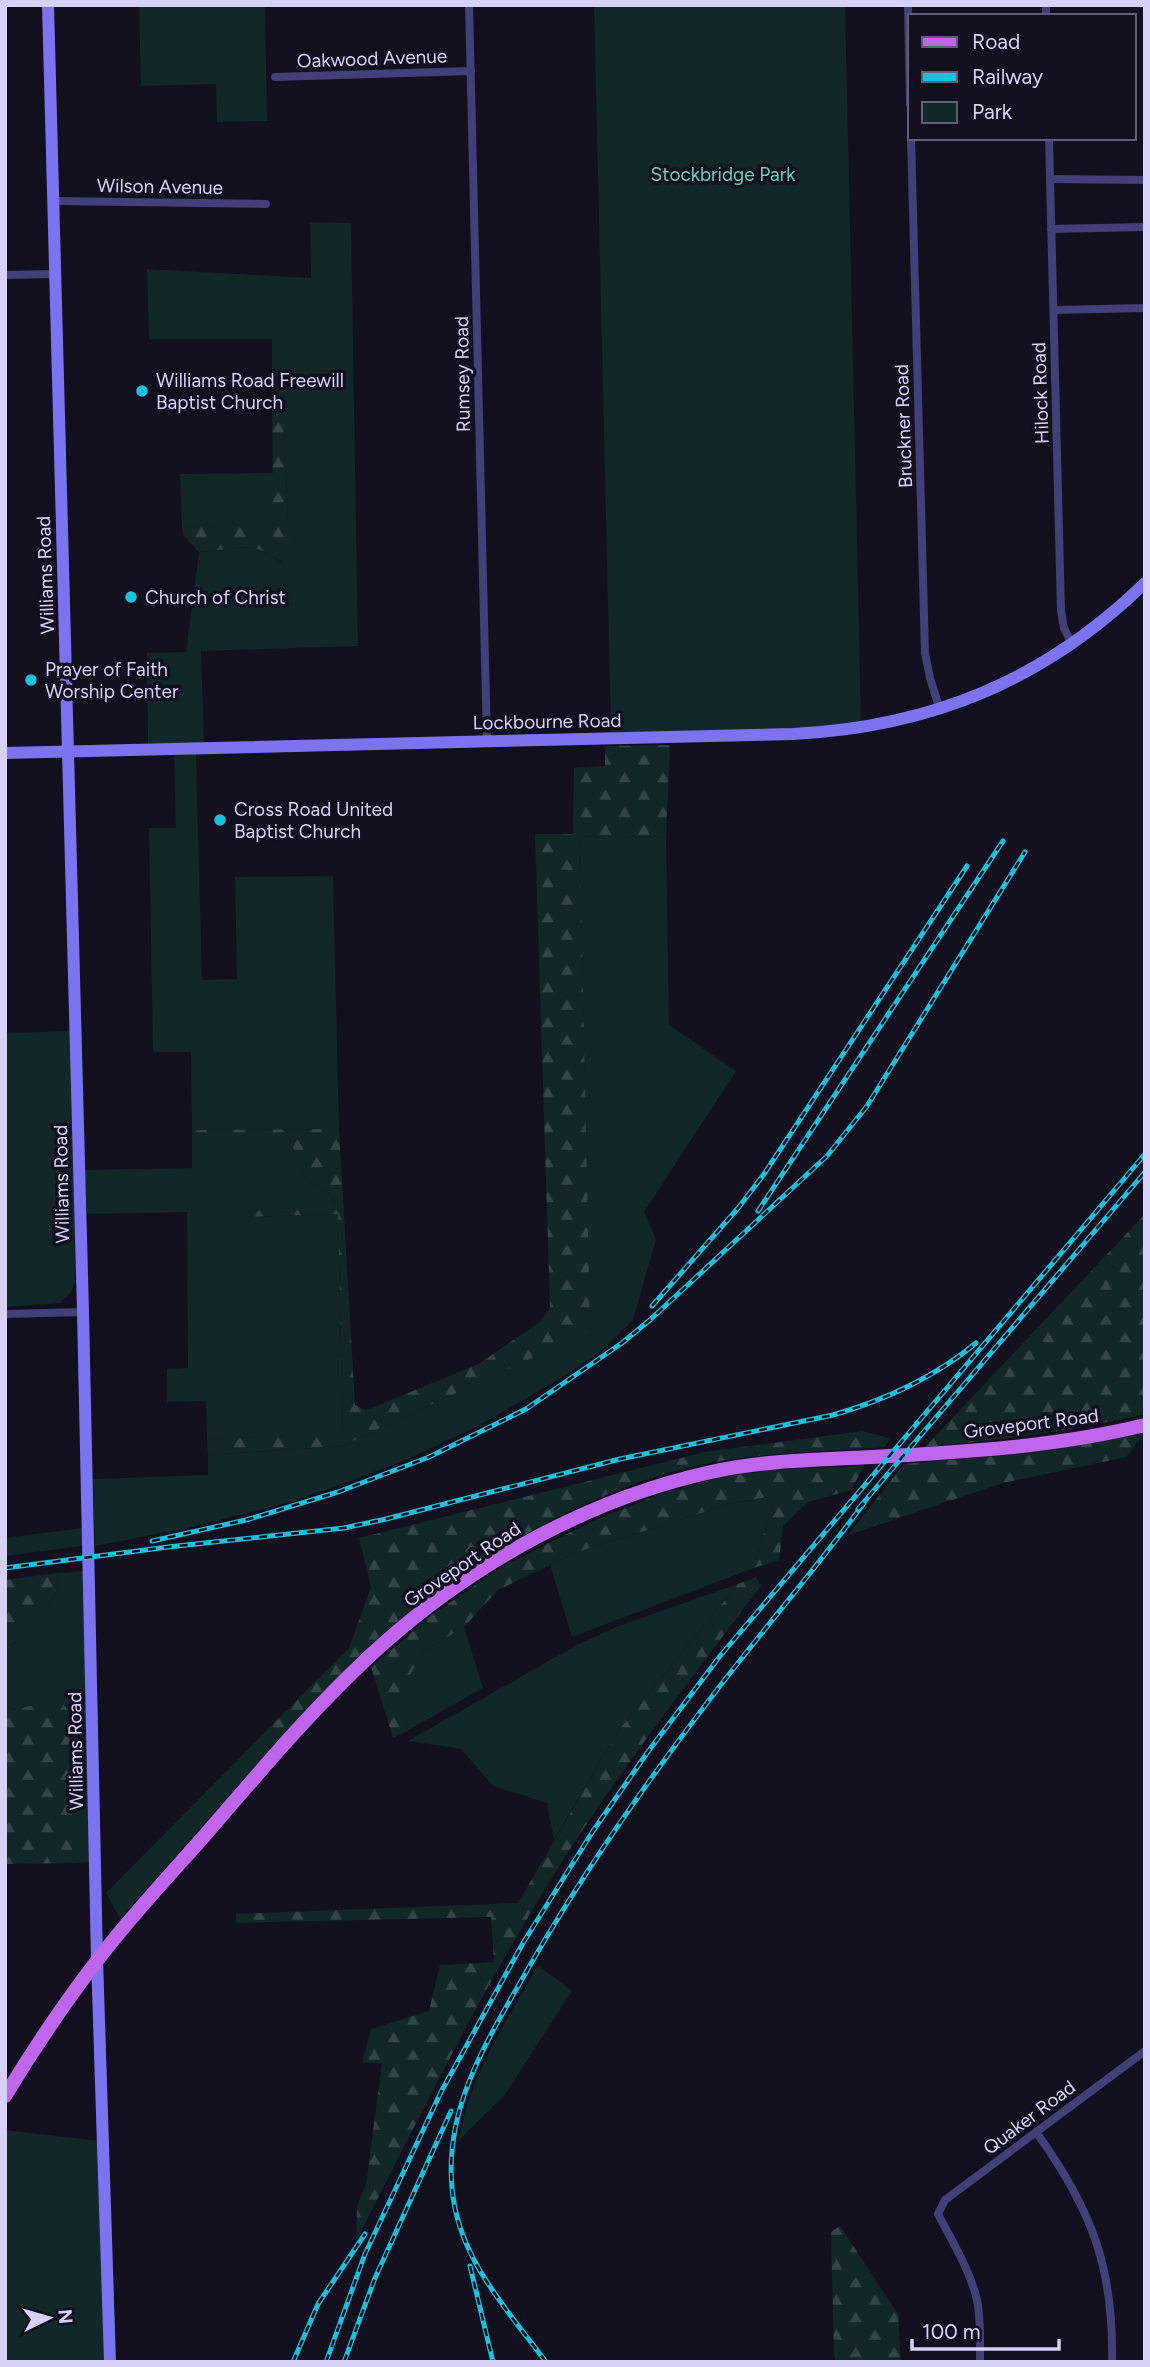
<svg xmlns="http://www.w3.org/2000/svg" width="1150" height="2367" viewBox="0 0 1150 2367" font-family="Figtree,sans-serif">
<defs>
<pattern id="forest-firs" width="22" height="20" patternUnits="userSpaceOnUse" patternTransform="scale(1.75)"><rect width="22" height="20" fill="#122727"/><path d="M5 1l3.5 6h-7zM16 11l3.5 6h-7z" fill="#344547"/></pattern>
</defs>
<rect width="100%" height="100%" fill="#120f1e"/>
<g fill="#122727">
<path d="M139,5H265L267,121L217,122L216,84L141,86Z"/>
<path d="M594,5H845L861,722L801,729L611,732Z"/>
<path d="M310,222L351,223L358,646L201,651L204,743H148L147,653L186,652L199,552L248,547L258,549L282,562L295,539L288,522L284,426L272,401V339H149L147,269L311,278Z"/>
<path d="M273,473V526L182,527L180,474Z"/>
<path d="M174,755H196L202,980L237,979L235,877L333,876L339,1129L192,1130L191,1052H153L149,828H176Z"/>
<path d="M580,836L666,838L669,1025L736,1071L644,1212L656,1240L633,1320L596,1355L556,1381L478,1426L404,1461L295,1501L188,1528L95,1546L93,1479L208,1475V1455L342,1446L589,1331Z"/>
<path d="M72,1031L75,1282L71,1292L60,1303L5,1307V1033Z"/>
<path d="M289,1136L305,1178L332,1196L335,1206L247,1211V1217L338,1214L343,1435L207,1439L206,1401L167,1402V1369L188,1368L187,1212L87,1214L85,1170L192,1168V1137Z"/>
<path d="M769,1497L773,1503L754,1568L572,1637L550,1565L577,1552L730,1504Z"/>
<path d="M82,1528V1546L5,1556V1538Z"/>
<path d="M84,1571L92,1862L72,1863L71,1715L34,1705L13,1710L5,1705V1651L38,1620L59,1589L57,1573Z"/>
<path d="M738,1584L618,1731L554,1840L547,1803L493,1786L461,1749L408,1741L575,1646L616,1627Z"/>
<path d="M464,1627L483,1688L407,1731L400,1691L424,1651Z"/>
<path d="M270,1727L278,1740L120,1919L106,1893Z"/>
<path d="M538,1965L572,1991L504,2096L459,2140C469,2076 507,2021 538,1965Z"/>
<path d="M5,2130L100,2141L105,2362H5Z"/>
</g>
<g fill="url(#forest-firs)">
<path d="M272,401L284,425L288,521L295,539L283,562L258,549L248,547L199,552L183,535L182,527L273,525Z"/>
<path d="M670,745L666,838L580,836L590,1331L342,1446L208,1455L207,1439L343,1434L338,1214L246,1217V1211L335,1205L332,1196L305,1178L289,1137H192V1130L339,1129L355,1405L366,1410L479,1364L542,1320L550,1307L535,834H573L574,768L605,766V746Z"/>
<path d="M1145,1214V1414C1072,1431 1000,1440 925,1447Z"/>
<path d="M862,1431L890,1438L885,1447C830,1451 775,1452 720,1461C595,1482 455,1566 363,1652C334,1680 307,1711 278,1740L270,1727L349,1648L371,1587L359,1538L705,1452Z"/>
<path d="M1144,1434L1126,1457L1003,1483L848,1535L904,1464L1033,1453Z"/>
<path d="M864,1466L851,1490L808,1502L783,1526L779,1560L754,1568L773,1503L768,1497L730,1504L577,1552L498,1590L464,1627L424,1651L401,1691L407,1731L393,1738L371,1667L428,1618L501,1567L599,1518L655,1496L720,1477L773,1470Z"/>
<path d="M57,1573L59,1589L38,1620L5,1651V1580Z"/>
<path d="M756,1577L761,1586C689,1681 616,1775 553,1876C480,1993 419,2118 356,2241L357,2206L366,2184L382,2063H362L371,2029L429,2011L440,1965L494,1962L491,1917L236,1923V1914L518,1903L618,1731L738,1584Z"/>
<path d="M62,1703L72,1715V1863L5,1864V1705L13,1710L34,1705Z"/>
<path d="M840,2226L898,2314L901,2362H836L834,2356L831,2232Z"/>
</g>
<g fill="none" stroke-linecap="round" stroke-linejoin="round">
<g stroke="#433f78" stroke-width="8">
<path d="M469,5L487,742"/>
<path d="M908,5L910,104"/>
<path d="M1046,5V16"/>
<path d="M275,77L471,71"/>
<path d="M911,138L925,653L930,678L940,710"/>
<path d="M1049,138L1061,611L1064,628L1072,644"/>
<path d="M1050,179L1145,180"/>
<path d="M54,201L266,204"/>
<path d="M1051,229L1145,227"/>
<path d="M5,275L55,274"/>
<path d="M1054,310L1145,308"/>
<path d="M5,1314L83,1312"/>
<path d="M1036,2132C1091,2208 1114,2267 1112,2362"/>
<path d="M980,2362C980,2341 981,2320 977,2300C970,2270 952,2241 938,2214L945,2200L1145,2051"/>
</g>
<g stroke="#7b73ef" stroke-width="12">
<path d="M48,5L83,1312L97,1959L110,2362"/>
<path d="M5,753L793,734C932,727 1045,680 1145,583"/>
</g>
<path stroke="#c065ed" stroke-width="14" d="M5,2096C33,2050 63,2005 96,1962C130,1917 169,1876 206,1834C263,1768 319,1701 384,1643C475,1562 592,1498 711,1472C764,1460 819,1460 872,1457C964,1452 1055,1447 1145,1425"/>
<g stroke="#1ac1dd" stroke-width="5">
<g id="rail">
<path d="M758,1211L1003,841"/>
<path d="M652,1306L739,1207L764,1174L967,866"/>
<path d="M858,1509L1145,1172"/>
<path d="M152,1541L246,1520L338,1492L429,1457L526,1409L622,1343L651,1319L827,1156L867,1106L1025,852"/>
<path d="M5,1568L168,1547L344,1528L386,1519L620,1459L833,1415C885,1400 935,1377 976,1343"/>
<path d="M470,2266L493,2362"/>
<path d="M293,2362L318,2304L365,2234"/>
<path d="M326,2362L365,2254L441,2092L523,1943L593,1831L647,1753L720,1656L1145,1154"/>
<path d="M344,2362L375,2278L451,2111"/>
<path d="M546,2362C506,2308 458,2258 452,2188C444,2105 490,2036 529,1967C583,1873 644,1785 710,1699C760,1633 815,1570 864,1503"/>
</g>
</g>
<use href="#rail" stroke="#120f1e" stroke-width="2.5" stroke-dasharray="8" stroke-linecap="butt"/>
</g>
<g fill="#1ac1dd" stroke="#120f1e" stroke-width="2.5">
<circle cx="142" cy="391" r="7"/>
<circle cx="131" cy="597" r="7"/>
<circle cx="31" cy="680" r="7"/>
<circle cx="220" cy="820" r="7"/>
</g>
<g text-anchor="middle" stroke-width="7" stroke-linejoin="round" paint-order="stroke">
<g font-size="19" fill="#d7d1fa" stroke="#120f1e">
<text transform="translate(372 58) rotate(-2)" y="7">Oakwood Avenue</text>
<text transform="translate(160 186) rotate(1)" y="7">Wilson Avenue</text>
<text transform="translate(462 374) rotate(-91)" y="7">Rumsey Road</text>
<text transform="translate(1040 393) rotate(-92)" y="7">Hilock Road</text>
<text transform="translate(903 426) rotate(-92)" y="7">Bruckner Road</text>
<text transform="translate(45 575) rotate(-92)" y="7">Williams Road</text>
<text transform="translate(547 721) rotate(-1)" y="7">Lockbourne Road</text>
<text transform="translate(61 1184) rotate(-91)" y="7">Williams Road</text>
<text transform="translate(1031 1423) rotate(-7)" y="7">Groveport Road</text>
<text transform="translate(462 1564) rotate(-34)" y="7">Groveport Road</text>
<text transform="translate(75 1751) rotate(-91)" y="7">Williams Road</text>
<text transform="translate(1029 2117) rotate(-37)" y="7">Quaker Road</text>
</g>
<g font-size="19" fill="#66d0ba" stroke="#120f1e">
<text x="723" y="181">Stockbridge Park</text>
</g>
<g font-size="19" fill="#d7d1fa" stroke="#120f1e" text-anchor="start">
<text x="156" y="387">Williams Road Freewill<tspan x="156" dy="22">Baptist Church</tspan></text>
<text x="145" y="604">Church of Christ</text>
<text x="45" y="676">Prayer of Faith<tspan x="45" dy="22">Worship Center</tspan></text>
<text x="234" y="816">Cross Road United<tspan x="234" dy="22">Baptist Church</tspan></text>
</g>
</g>
<rect width="1150" height="2367" fill="none" stroke="#d7d1fa" stroke-width="14"/>
<rect x="908" y="14" width="228" height="126" fill="#120f1e" stroke="#615d76" stroke-width="2"/>
<rect x="922" y="37" width="35" height="10" fill="#c065ed" stroke="#615d76" stroke-width="2"/>
<text x="972" y="49" font-size="21" fill="#d7d1fa">Road</text>
<rect x="922" y="72" width="35" height="10" fill="#1ac1dd" stroke="#615d76" stroke-width="2"/>
<text x="972" y="84" font-size="21" fill="#d7d1fa">Railway</text>
<rect x="922" y="102" width="35" height="21" fill="#122727" stroke="#615d76" stroke-width="2"/>
<text x="972" y="119" font-size="21" fill="#d7d1fa">Park</text>
<g transform="translate(49 2318) rotate(85)" stroke="#120f1e" stroke-width="5" paint-order="stroke">
<path d="M0-5L12 26L0 18L-12 26Z" fill="#d7d1fa"/>
<text y="-10" font-size="19" font-weight="bold" text-anchor="middle" fill="#d7d1fa">N</text>
</g>
<path d="M912 2339v10h147v-10" fill="none" stroke="#d7d1fa" stroke-width="3.5"/>
<text x="922" y="2339" font-size="21" fill="#d7d1fa" stroke="#120f1e" stroke-width="5" paint-order="stroke">100 m</text>
</svg>
